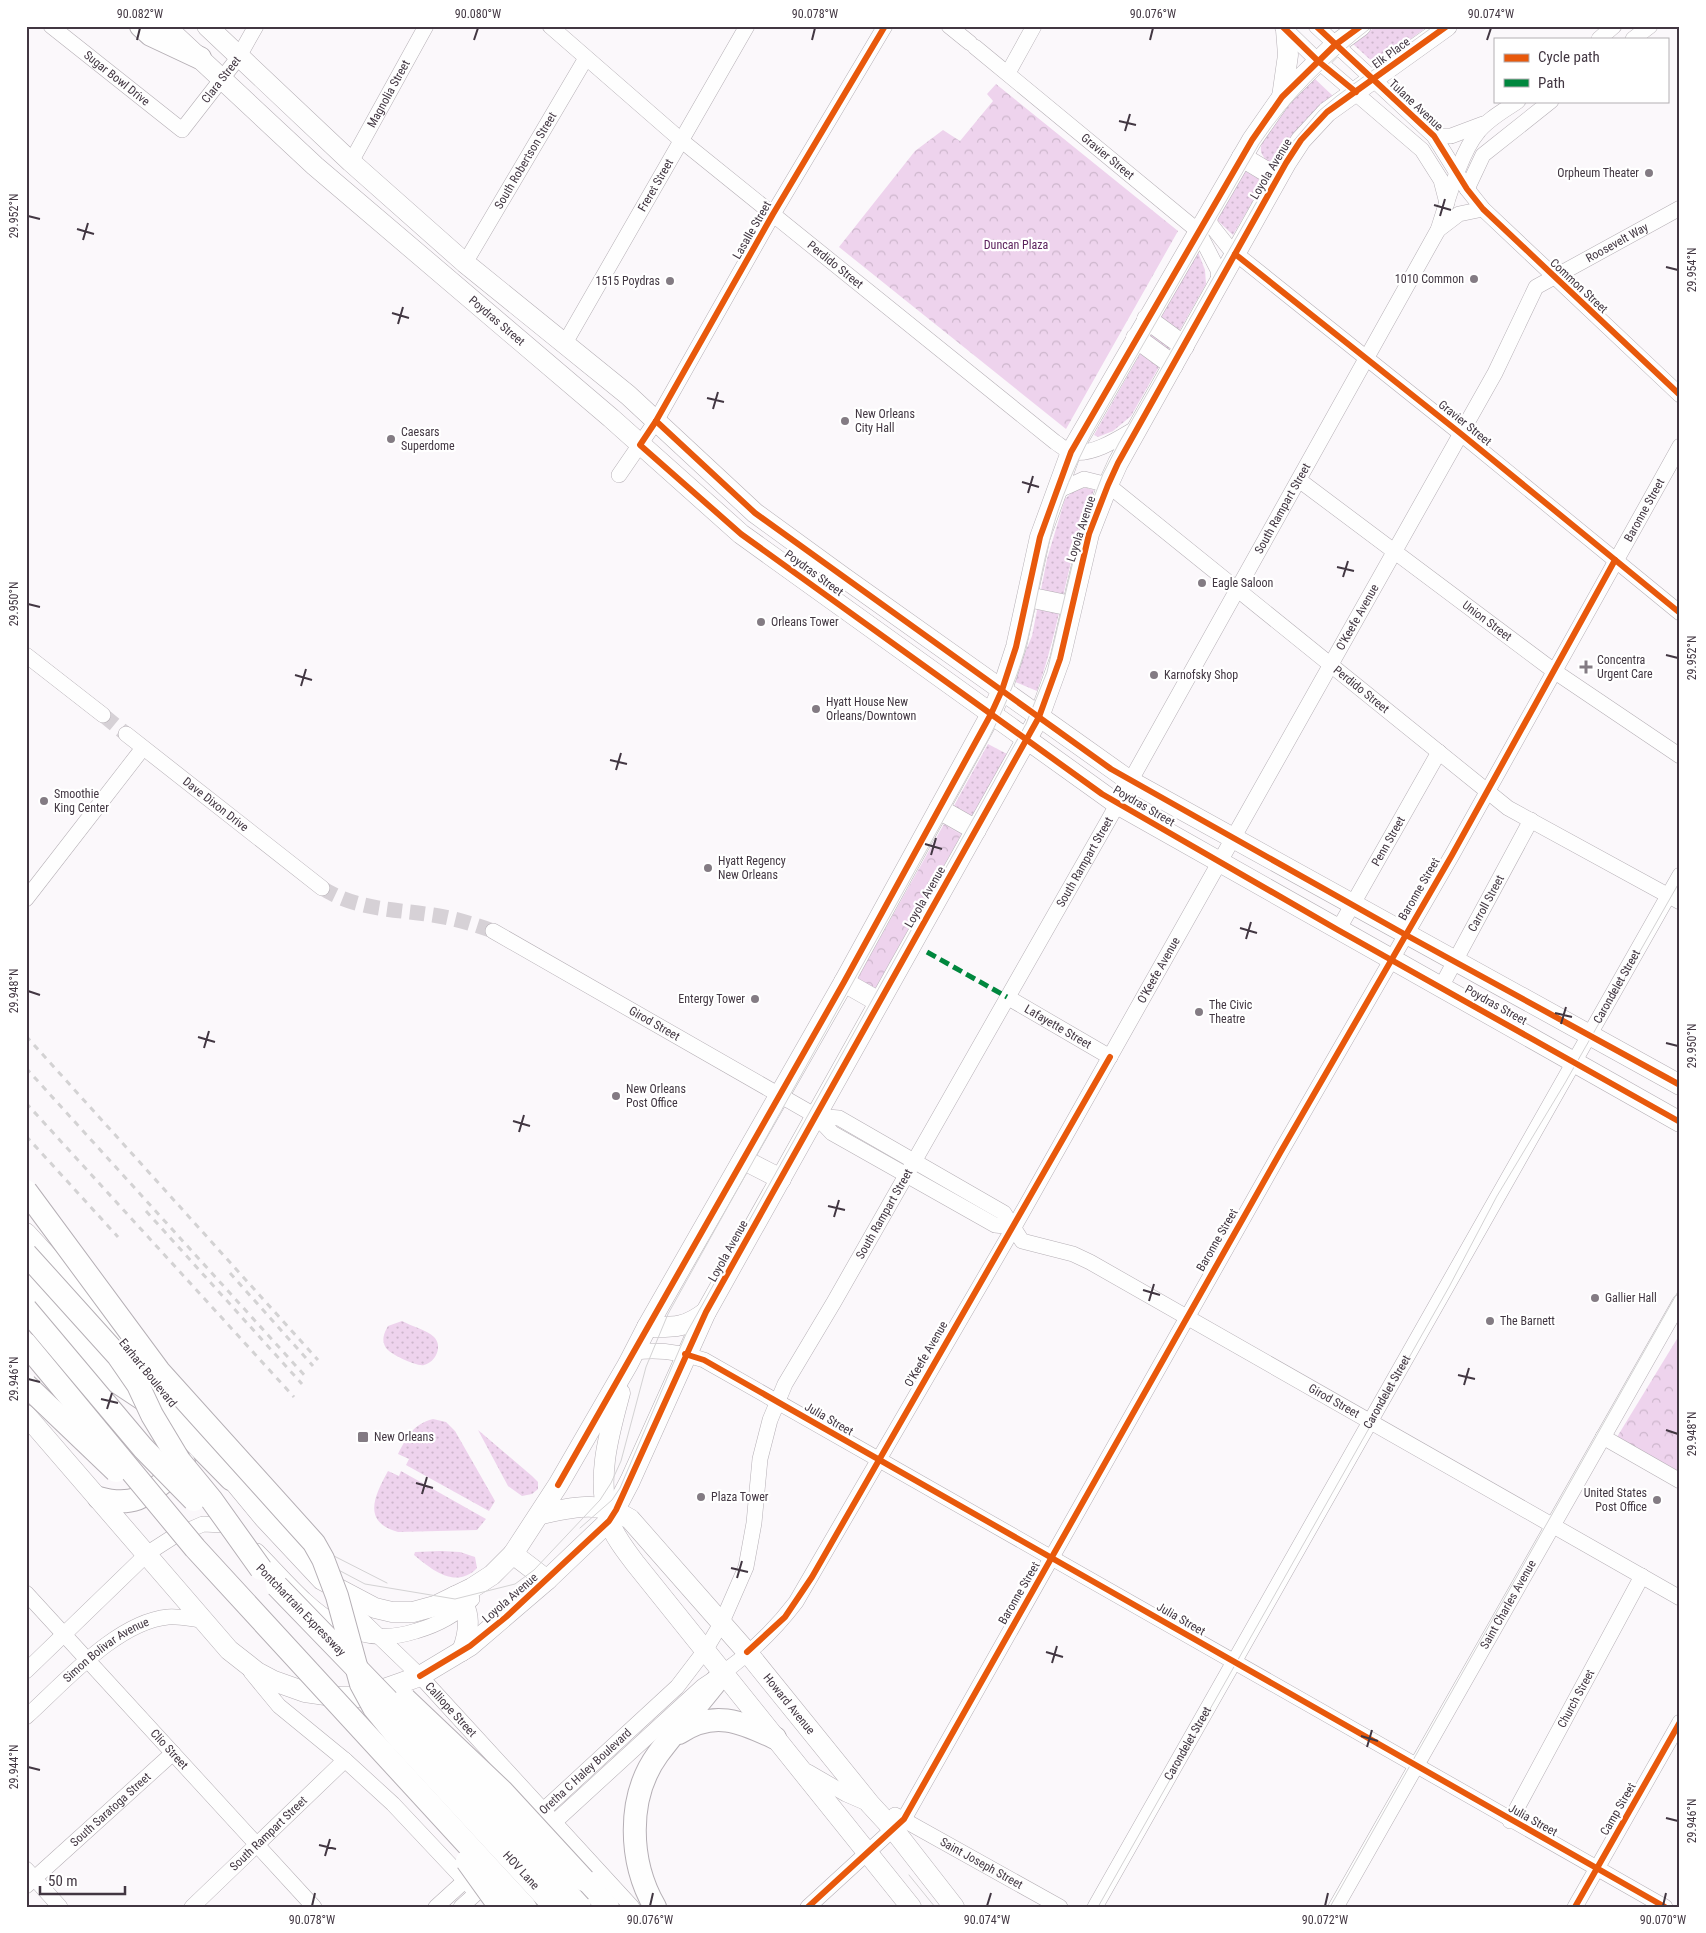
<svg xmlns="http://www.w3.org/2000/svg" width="1706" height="1933" viewBox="0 0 1706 1933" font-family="'Roboto Condensed',sans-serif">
<defs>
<pattern id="grass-dots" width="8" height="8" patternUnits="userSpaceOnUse" patternTransform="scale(1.25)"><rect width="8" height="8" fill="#eed3ed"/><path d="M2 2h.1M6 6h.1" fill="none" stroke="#cdb6cc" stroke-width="1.8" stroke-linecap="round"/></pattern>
<pattern id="park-crowns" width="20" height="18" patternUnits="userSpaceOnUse" patternTransform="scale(1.25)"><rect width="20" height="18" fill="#eed3ed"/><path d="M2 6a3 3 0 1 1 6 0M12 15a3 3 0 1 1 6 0" fill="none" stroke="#cdb6cc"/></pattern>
</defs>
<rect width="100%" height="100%" fill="#fbf8fb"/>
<g fill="url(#grass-dots)">
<path d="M1376,26H1428L1376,65L1353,44Z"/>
<path d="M1314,78L1333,96L1305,120L1275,164L1266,161C1265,158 1261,154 1261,151C1258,133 1302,91 1314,78Z"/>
<path d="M1245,171L1264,182L1233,235L1216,219Z"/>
<path d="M1198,252L1205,270L1206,284L1131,416L1113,431L1098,437L1094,435Z"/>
<path d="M1086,488L1094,490C1067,555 1061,625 1037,691L1013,681L1032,636L1047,559L1065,499L1075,489Z"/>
<path d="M988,744L1007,754L961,835L944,824Z"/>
<path d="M402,1321C411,1326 427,1330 434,1337C443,1346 436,1362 424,1365C417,1367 390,1354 386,1348C381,1340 384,1333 388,1326Z"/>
<path d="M433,1419L446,1422L455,1431L495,1501L489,1511L406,1465L409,1459L398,1454C407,1437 413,1424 433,1419Z"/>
<path d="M478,1430L532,1476L538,1482V1489L532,1494L522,1496L508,1486Z"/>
<path d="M388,1471L399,1476L401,1471L486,1519L477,1530L398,1532C361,1522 375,1495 388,1471Z"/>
<path d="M441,1551L460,1552L475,1557L477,1568C456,1590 431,1569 414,1555L415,1552Z"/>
</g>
<g fill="url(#park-crowns)">
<path d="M996,84L1178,231L1066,429L839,247L915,151L943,130L960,141L993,101L987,94Z"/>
<path d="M944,824L961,835L875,989L857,979Z"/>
<path d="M1680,1334V1473L1617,1437Z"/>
</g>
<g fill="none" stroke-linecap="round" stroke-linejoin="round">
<g stroke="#d6d1d6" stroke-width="15" stroke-dasharray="15 8" stroke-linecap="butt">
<path d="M103,715L126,734"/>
<path d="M322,888C357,910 394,909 433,915C454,918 473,924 493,931"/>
</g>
<g stroke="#b5afb5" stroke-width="16">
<g id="minor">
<path id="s1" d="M51,26L182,130L238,58L256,26"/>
<path id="s2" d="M550,26L682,141L1055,442C1060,445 1066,451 1072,452C1093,456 1121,437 1138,427"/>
<path d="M949,26L970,43"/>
<path d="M1282,26L1318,61L1422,150L1441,180L1447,203"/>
<path d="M1316,26L1434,136L1467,189L1483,209L1680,395"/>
<path d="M1599,39L1614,26"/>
<path d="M1633,39L1650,26"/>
<path id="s3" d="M975,47L1198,231L1218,270L1219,283"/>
<path d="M1008,73L1034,26"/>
<path d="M1434,136H1451L1483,124"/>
<path id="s4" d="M351,162L426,26"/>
<path d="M1467,189L1483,155L1551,101"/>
<path d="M1208,213L1211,225L1230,249L1460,433L1680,613"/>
<path d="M1438,230L1459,214L1483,209"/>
<path id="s5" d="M465,263L586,58"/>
<path id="s6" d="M565,343L747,26"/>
<path d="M619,475L656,421L773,214L885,26"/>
<path id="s7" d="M1299,480L1554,671L1680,756"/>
<path id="s8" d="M1055,492L1084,479L1108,485L1508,808L1680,902"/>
<path d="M26,655L103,715"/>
<path id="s9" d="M126,734L322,888"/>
<path d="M26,899L143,748"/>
<path id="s10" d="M1338,930L1439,752"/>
<path id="s11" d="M493,931L816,1116L832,1133L995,1225L1014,1227"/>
<path id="s12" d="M1441,987L1531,820"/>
<path id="s13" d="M1007,997L1110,1057"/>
<path id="s14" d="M816,1116L839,1118L1004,1213L1022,1241L1073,1254L1090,1262L1680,1598"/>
<path d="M635,1352C659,1349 681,1352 704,1360L1665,1907"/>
<path d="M1603,1437L1680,1481"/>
<path d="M257,1551C303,1597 342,1655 416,1631C437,1625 456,1615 472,1599"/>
<path id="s15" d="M26,1593L314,1907"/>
<path id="s16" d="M339,1598L420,1676L632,1907"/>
<path d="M26,1671L148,1553L173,1537L203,1524L223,1525L235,1530"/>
<path d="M251,1672L279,1706L345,1760L393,1804L472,1888"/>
<path id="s17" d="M26,1717C63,1684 116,1622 168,1617C179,1616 191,1619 202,1620"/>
<path d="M808,1772L846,1794L869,1804"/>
<path id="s18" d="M895,1815L1060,1907"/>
<path id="s19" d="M1510,1821L1642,1576"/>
<path id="s20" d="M525,1827L677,1687L706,1649L722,1622L746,1567L754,1523L760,1459L770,1420L785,1384L834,1302L1108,821L1438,230C1447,203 1460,153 1478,132C1488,119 1505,110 1518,101"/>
<path id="s21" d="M536,1839L703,1686C738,1664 771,1635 796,1602L1014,1227L1495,373L1536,287L1680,208"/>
<path d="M26,1869L60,1907"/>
<path id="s22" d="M26,1886L173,1753"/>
<path id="s23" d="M192,1907L345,1760"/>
<path d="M436,1907L481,1866"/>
<path d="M461,1907L491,1880"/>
<path id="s24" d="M808,1907L904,1819L1280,1153L1452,855L1680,446"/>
<path id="s25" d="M1095,1907L1680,875"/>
<path id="s26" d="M1336,1907L1680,1302"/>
<path d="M1575,1907L1680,1722"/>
</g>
</g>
<g stroke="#b5afb5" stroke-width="21">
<g id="major">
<path id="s27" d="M165,26L315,166L611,418L741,534L1117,804L1680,1122"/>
<path d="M207,26L351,162L465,263L628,395L755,513L843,577L1130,781L1680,1085"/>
<path d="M1282,97L1288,55L1286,30"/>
<path d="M1242,157L1277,178"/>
<path d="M1147,319L1184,346"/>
<path d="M1136,338L1173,365"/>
<path d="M1028,597L1071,606"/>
<path d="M939,809L976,830"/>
<path d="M844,982L879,1002"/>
<path d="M744,1160L781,1179"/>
<path d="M26,1233L109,1324L134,1355"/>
<path d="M647,1327C673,1327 684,1329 706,1312"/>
<path d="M155,1381L193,1429"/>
<path d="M620,1393C609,1434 596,1478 609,1521C614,1536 626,1551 635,1563L911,1907"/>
<path d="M26,1415L229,1650L257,1672L274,1681L305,1692L339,1697H361L401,1683L420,1676L470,1646L547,1580L609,1521L630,1481L706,1312L1039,717L1060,659L1089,534L1108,485L1118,463L1286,163L1301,140L1327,112L1447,26"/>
<path d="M221,1466L264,1518L322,1580L375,1608L392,1612H413L435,1606L472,1588L492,1575L513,1554L558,1485L628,1364L647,1327L844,982L991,714L1002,690L1016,647L1040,537L1071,452L1252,140L1282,97L1335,45L1361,26"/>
<path id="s28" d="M541,1514C574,1507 600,1500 630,1519L747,1652L870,1804L894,1830L954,1907"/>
<path d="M513,1554L547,1580"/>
<path d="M455,1596C473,1608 469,1634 462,1651"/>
</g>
</g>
<g stroke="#b5afb5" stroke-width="24">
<g id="highway">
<path d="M141,26L151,35L200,58"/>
<path d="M26,1280L111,1378L170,1417L231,1479"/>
<path d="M99,1498C138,1509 150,1492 179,1470L184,1463"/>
<path d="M679,1733C713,1710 740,1721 775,1738"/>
<path d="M584,1880L608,1907"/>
<path d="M655,1907C629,1862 626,1798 658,1754C679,1726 702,1700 723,1673"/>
</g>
</g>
<use href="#minor" stroke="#fefefe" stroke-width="15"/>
<use href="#major" stroke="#fefefe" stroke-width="20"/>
<use href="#highway" stroke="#fefefe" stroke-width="22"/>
<g stroke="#d3d2d3" stroke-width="1">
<path d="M580,1528L612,1500L620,1488L686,1334L1026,724L1047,672L1079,536L1103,474L1119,443L1268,182L1291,144L1319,111L1337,96L1434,26"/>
<path d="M334,1556L387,1583"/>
<path d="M329,1565L365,1584L455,1599L515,1584L534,1570L600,1500L611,1483L621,1461L646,1367L668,1314L989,738C1003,710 1015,683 1024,653C1035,614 1040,574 1051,535C1060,499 1075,465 1092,433L1259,144C1291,97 1328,61 1373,26"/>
<path d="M909,1875L935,1907"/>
<path d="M1098,1907L1449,1287L1497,1196L1565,1083L1680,881"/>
<path d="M1330,1907L1680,1288"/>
</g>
<g stroke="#d3d2d3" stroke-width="3" stroke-dasharray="6 6" stroke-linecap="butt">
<path d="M26,1036L318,1360"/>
<path d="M26,1068L306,1377"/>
<path d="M26,1103L294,1397"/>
<path d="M26,1136L118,1237"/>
<path d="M146,1211L302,1384"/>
<path d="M230,1273L313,1366"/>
</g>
<g stroke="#b5afb5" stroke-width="24" stroke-linecap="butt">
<g id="highway-bridge">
<path id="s29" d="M26,1191L159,1371L314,1543L323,1559L337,1596L361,1684L374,1708L397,1736L555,1907"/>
<path d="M26,1254L118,1356L138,1385L152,1415L179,1460L211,1499L261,1569"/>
<path d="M26,1309L143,1448L194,1500"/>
<path d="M26,1344L195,1548L525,1907"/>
<path d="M26,1385L116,1471"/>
<path d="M277,1586L428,1742L580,1907"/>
<path d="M405,1699L502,1791L584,1880"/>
<path d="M467,1861L500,1907"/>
</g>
</g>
<use href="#highway-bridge" stroke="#fefefe" stroke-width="22"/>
<path stroke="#00873e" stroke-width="5" stroke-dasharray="10 5" stroke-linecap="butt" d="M927,952L1007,997"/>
<g stroke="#fff" stroke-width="9">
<g id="cycleway">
<path d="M885,26L773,214L656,421L640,445L741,534L1102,794L1338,930L1680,1122"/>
<path d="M1282,26L1318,61L1356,92"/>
<path d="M1316,26L1434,136L1467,189L1483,209L1680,395"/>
<path d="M1235,254L1460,433L1680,613"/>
<path d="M656,421L755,513L1111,769L1406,935L1680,1085"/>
<path d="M685,1354L704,1360L1665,1907"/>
<path d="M558,1485L844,982L991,714L1002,690L1016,647L1040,537L1071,452L1252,140L1282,97L1335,45L1361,26"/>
<path d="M747,1652L785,1617L812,1577L1110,1057"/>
<path d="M420,1676L470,1646L506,1617L609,1521L616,1510L706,1312L1039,717L1060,659L1089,534L1108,485L1118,463L1286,163L1301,140L1327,112L1447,26"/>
<path d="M808,1907L904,1819L1280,1153L1452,855L1615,560"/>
<path d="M1575,1907L1680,1722"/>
</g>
</g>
<use href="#cycleway" stroke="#e8590c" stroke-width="6"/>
</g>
<path fill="none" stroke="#423742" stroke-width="2" d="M137,40L140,28M474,40L478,28M812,40L815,28M1150,40L1153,28M1487,40L1491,28M1119,121L1136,125M1125,131L1130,114M1434,205L1451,210M28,216L40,219M1440,216L1445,199M77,229L94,234M83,240L88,223M1666,267L1678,270M392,313L409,318M398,324L403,307M707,398L724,402M713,409L718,392M1022,482L1039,487M1028,493L1033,476M1337,567L1354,571M1343,577L1348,561M28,604L40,607M1666,655L1678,658M295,675L312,680M301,686L306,669M610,760L627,764M616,770L621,753M925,844L942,849M931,855L936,838M1240,928L1257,933M1246,939L1251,922M28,991L40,995M1555,1013L1572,1017M1561,1024L1566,1007M198,1037L215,1042M1666,1043L1678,1046M204,1048L209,1031M513,1121L530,1126M519,1132L524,1115M828,1206L845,1210M834,1217L839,1200M1143,1290L1160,1295M1149,1301L1154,1284M1458,1375L1475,1379M28,1379L40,1382M1464,1385L1469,1368M101,1399L118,1403M107,1409L112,1393M1666,1430L1678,1434M416,1483L433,1488M422,1494L427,1477M731,1568L748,1572M737,1578L742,1561M1046,1652L1063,1657M1052,1663L1057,1646M1361,1736L1378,1741M1367,1747L1372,1730M28,1767L40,1770M1666,1818L1678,1821M319,1845L336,1849M325,1856L330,1839M312,1906L315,1893M650,1906L653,1893M987,1906L991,1893M1325,1906L1328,1893M1663,1906L1666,1893"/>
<g fill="#837b83" stroke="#fff" stroke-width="2">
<circle cx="1649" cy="173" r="5"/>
<circle cx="1474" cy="279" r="5"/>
<circle cx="670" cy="281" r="5"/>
<circle cx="845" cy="421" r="5"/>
<circle cx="391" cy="439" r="5"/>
<circle cx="1202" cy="583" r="5"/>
<circle cx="761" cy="622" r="5"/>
<path d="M1583.5 659.5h5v5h5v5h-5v5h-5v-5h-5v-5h5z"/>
<circle cx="1154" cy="675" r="5"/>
<circle cx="816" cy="709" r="5"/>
<circle cx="44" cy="801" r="5"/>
<circle cx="708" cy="868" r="5"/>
<circle cx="755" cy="999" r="5"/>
<circle cx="1199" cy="1012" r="5"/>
<circle cx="616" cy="1096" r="5"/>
<circle cx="1595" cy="1298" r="5"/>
<circle cx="1490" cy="1321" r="5"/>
<rect x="357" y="1431" width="12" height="12" rx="2.5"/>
<circle cx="701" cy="1497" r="5"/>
<circle cx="1657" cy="1500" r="5"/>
</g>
<g text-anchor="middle" stroke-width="4.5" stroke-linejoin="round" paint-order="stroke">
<g font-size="12" fill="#423742" stroke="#fff">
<text transform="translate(1391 53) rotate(-36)" y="4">Elk Place</text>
<text dy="4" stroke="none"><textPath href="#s1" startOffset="84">Sugar Bowl Drive</textPath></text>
<text dy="4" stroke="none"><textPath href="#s1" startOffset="231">Clara Street</textPath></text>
<text dy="4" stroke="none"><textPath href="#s4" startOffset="78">Magnolia Street</textPath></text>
<text transform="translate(1416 105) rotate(43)" y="4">Tulane Avenue</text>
<text dy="4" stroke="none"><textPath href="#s3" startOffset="172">Gravier Street</textPath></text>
<text dy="4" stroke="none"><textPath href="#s5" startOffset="119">South Robertson Street</textPath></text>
<text transform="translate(1271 169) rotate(-59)" y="4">Loyola Avenue</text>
<text dy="4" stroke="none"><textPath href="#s6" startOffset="182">Freret Street</textPath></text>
<text transform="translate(752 230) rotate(-60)" y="4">Lasalle Street</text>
<text dy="4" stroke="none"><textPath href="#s21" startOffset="1954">Roosevelt Way</textPath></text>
<text dy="4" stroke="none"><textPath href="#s2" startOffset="372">Perdido Street</textPath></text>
<text transform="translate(1579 286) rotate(43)" y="4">Common Street</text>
<text dy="4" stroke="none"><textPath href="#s27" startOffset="444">Poydras Street</textPath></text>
<text transform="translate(1465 423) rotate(39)" y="4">Gravier Street</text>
<text dy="4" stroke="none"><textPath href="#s20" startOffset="1541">South Rampart Street</textPath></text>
<text dy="4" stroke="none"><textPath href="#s24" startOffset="1634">Baronne Street</textPath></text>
<text transform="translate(1081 529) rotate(-72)" y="4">Loyola Avenue</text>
<text transform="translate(814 573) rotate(36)" y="4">Poydras Street</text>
<text dy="4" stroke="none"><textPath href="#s21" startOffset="1486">O'Keefe Avenue</textPath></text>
<text dy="4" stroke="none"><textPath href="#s7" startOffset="235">Union Street</textPath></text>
<text dy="4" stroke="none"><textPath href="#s8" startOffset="382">Perdido Street</textPath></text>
<text dy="4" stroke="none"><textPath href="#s9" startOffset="114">Dave Dixon Drive</textPath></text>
<text transform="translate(1144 806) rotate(30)" y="4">Poydras Street</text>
<text dy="4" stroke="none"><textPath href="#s10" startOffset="102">Penn Street</textPath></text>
<text dy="4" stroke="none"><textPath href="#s20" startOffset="1136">South Rampart Street</textPath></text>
<text transform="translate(1419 889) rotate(-60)" y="4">Baronne Street</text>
<text transform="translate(925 897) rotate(-60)" y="4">Loyola Avenue</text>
<text dy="4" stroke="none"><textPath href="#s12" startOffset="95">Carroll Street</textPath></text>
<text dy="4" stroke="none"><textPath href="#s21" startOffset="1081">O'Keefe Avenue</textPath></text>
<text dy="4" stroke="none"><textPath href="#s25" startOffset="1058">Carondelet Street</textPath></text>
<text transform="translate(1496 1005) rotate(29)" y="4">Poydras Street</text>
<text dy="4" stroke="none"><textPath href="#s11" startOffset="186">Girod Street</textPath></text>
<text dy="4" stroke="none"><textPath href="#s13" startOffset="59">Lafayette Street</textPath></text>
<text dy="4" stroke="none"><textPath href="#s20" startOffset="731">South Rampart Street</textPath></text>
<text transform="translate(1217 1240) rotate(-60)" y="4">Baronne Street</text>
<text transform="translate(728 1251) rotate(-61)" y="4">Loyola Avenue</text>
<text transform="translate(926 1354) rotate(-60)" y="4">O'Keefe Avenue</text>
<text transform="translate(148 1373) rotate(51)" y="4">Earhart Boulevard</text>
<text dy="4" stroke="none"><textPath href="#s25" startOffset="592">Carondelet Street</textPath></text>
<text dy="4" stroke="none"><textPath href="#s14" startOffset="599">Girod Street</textPath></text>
<text transform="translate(829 1419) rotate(30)" y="4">Julia Street</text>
<text transform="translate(1019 1593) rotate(-60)" y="4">Baronne Street</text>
<text transform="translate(510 1598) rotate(-41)" y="4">Loyola Avenue</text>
<text dy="4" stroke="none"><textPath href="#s26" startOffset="348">Saint Charles Avenue</textPath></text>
<text transform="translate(301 1610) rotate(46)" y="4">Pontchartrain Expressway</text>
<text transform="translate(1181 1619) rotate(30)" y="4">Julia Street</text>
<text dy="4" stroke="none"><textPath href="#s17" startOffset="105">Simon Bolivar Avenue</textPath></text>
<text dy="4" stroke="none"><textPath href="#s19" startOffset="139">Church Street</textPath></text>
<text dy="4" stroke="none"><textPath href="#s28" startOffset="336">Howard Avenue</textPath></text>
<text dy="4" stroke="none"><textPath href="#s16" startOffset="158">Calliope Street</textPath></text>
<text dy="4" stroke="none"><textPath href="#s25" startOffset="188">Carondelet Street</textPath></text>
<text dy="4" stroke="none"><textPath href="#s15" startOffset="212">Clio Street</textPath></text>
<text dy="4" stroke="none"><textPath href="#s20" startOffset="82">Oretha C Haley Boulevard</textPath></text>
<text dy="4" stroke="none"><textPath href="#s22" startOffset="114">South Saratoga Street</textPath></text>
<text transform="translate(1618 1809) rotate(-60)" y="4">Camp Street</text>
<text transform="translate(1533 1820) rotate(29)" y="4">Julia Street</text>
<text dy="4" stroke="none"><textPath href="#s23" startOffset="106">South Rampart Street</textPath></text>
<text dy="4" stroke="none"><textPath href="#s18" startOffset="99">Saint Joseph Street</textPath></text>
<text dy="4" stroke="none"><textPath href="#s29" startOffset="851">HOV Lane</textPath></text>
</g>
<g font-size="12" fill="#423742" stroke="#fff" text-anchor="start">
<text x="1639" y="177" text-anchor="end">Orpheum Theater</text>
<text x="1464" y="283" text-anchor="end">1010 Common</text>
<text x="660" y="285" text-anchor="end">1515 Poydras</text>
<text x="855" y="418">New Orleans<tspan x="855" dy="14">City Hall</tspan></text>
<text x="401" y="436">Caesars<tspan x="401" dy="14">Superdome</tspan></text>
<text x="1212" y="587">Eagle Saloon</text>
<text x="771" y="626">Orleans Tower</text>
<text x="1597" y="664">Concentra<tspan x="1597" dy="14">Urgent Care</tspan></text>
<text x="1164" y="679">Karnofsky Shop</text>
<text x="826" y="706">Hyatt House New<tspan x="826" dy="14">Orleans/Downtown</tspan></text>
<text x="54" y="798">Smoothie<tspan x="54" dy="14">King Center</tspan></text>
<text x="718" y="865">Hyatt Regency<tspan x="718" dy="14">New Orleans</tspan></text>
<text x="745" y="1003" text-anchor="end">Entergy Tower</text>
<text x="1209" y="1009">The Civic<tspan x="1209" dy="14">Theatre</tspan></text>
<text x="626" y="1093">New Orleans<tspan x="626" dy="14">Post Office</tspan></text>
<text x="1605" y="1302">Gallier Hall</text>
<text x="1500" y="1325">The Barnett</text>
<text x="374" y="1441">New Orleans</text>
<text x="1647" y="1497" text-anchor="end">United States<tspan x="1647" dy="14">Post Office</tspan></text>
<text x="711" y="1501">Plaza Tower</text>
</g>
<g font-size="12" fill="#5c225d" stroke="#fff">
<text x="1016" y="249">Duncan Plaza</text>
</g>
</g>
<rect width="1706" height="1933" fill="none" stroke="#ffffff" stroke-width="55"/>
<rect x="1494" y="38" width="175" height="65" fill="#ffffff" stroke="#b3afb3"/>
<rect x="1504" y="54" width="25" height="8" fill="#e8590c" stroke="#b3afb3"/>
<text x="1538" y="62" font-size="15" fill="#423742">Cycle path</text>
<rect x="1504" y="79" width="25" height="8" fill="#00873e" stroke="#b3afb3"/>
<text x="1538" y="88" font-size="15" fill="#423742">Path</text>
<path d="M40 1886v8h85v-8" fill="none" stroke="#423742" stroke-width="2.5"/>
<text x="48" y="1886" font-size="15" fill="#423742" stroke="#ffffff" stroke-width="4" paint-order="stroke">50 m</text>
<rect x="28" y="28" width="1650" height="1878" fill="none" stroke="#423742" stroke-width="2"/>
<g font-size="12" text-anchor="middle" fill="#423742">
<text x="140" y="18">90.082°W</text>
<text x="478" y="18">90.080°W</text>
<text x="815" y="18">90.078°W</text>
<text x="1153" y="18">90.076°W</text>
<text x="1491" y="18">90.074°W</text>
<text transform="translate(14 216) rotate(-90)" y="4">29.952°N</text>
<text transform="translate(1692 270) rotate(-90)" y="4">29.954°N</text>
<text transform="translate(14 604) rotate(-90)" y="4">29.950°N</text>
<text transform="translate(1692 658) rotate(-90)" y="4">29.952°N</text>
<text transform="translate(14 991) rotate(-90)" y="4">29.948°N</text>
<text transform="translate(1692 1046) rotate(-90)" y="4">29.950°N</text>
<text transform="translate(14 1379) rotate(-90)" y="4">29.946°N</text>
<text transform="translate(1692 1434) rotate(-90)" y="4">29.948°N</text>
<text transform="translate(14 1767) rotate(-90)" y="4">29.944°N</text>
<text transform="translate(1692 1821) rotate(-90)" y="4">29.946°N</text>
<text x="312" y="1924">90.078°W</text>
<text x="650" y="1924">90.076°W</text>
<text x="987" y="1924">90.074°W</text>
<text x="1325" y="1924">90.072°W</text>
<text x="1663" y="1924">90.070°W</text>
</g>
</svg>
